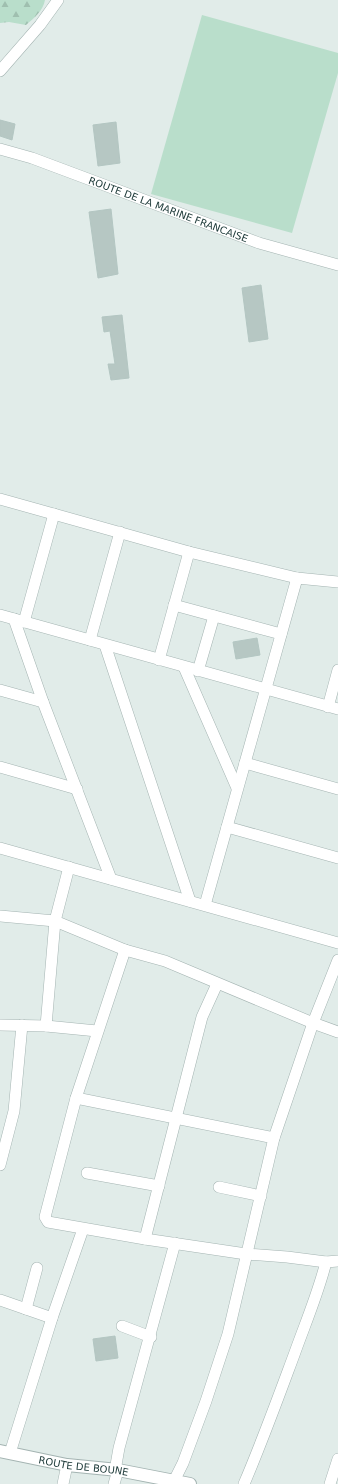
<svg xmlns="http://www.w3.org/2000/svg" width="338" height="1484" viewBox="0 0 338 1484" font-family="'DejaVu Sans',sans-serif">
<defs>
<pattern id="forest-firs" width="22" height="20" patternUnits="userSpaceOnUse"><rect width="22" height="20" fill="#b9decb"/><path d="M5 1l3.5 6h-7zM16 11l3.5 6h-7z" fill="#9fbfaf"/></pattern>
</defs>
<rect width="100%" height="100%" fill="#e1ece9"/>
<path fill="url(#forest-firs)" d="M0,0H45C43,11 34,18 26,25L9,22L0,23Z"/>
<path fill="#b9decb" d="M202,15L338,53V73L292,233L151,194Z"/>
<g fill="#b6c7c3" stroke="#b3c6c2">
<path d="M0,120L15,124L12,140L0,136Z"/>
<path d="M116,122L120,163L98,166L93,125Z"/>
<path d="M111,209L118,274L98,278L89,212Z"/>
<path d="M261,285L268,339L249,342L242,288Z"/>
<path d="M122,315L129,378L111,380L108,364H115L110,331L104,332L102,317Z"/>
<path d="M257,638L260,655L236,659L233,642Z"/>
<path d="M115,1336L118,1358L96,1361L93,1339Z"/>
</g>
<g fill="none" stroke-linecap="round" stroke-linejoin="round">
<g stroke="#a4b4b2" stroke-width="12">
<g id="minor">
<path d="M0,71L40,25L58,0"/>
<path id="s1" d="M0,149L32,158L259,243L338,265"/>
<path d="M0,499L189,552L297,578L338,582"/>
<path d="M174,605L281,634"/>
<path d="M0,615L338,709"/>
<path d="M14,619L43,702L111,879"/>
<path d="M24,622L54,514"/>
<path d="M90,640L120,532"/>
<path d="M105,645L190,901"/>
<path d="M159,660L189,552"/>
<path d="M184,667L237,788"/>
<path d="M198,671L214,616"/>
<path d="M0,690L43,702"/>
<path d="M328,707L338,670"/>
<path d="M245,763L338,789"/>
<path d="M0,767L77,789"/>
<path d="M227,827L338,858"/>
<path d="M0,848L338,943"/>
<path d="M205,905L297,578"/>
<path d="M0,916L55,921L125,950L165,961L313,1023L338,1032"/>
<path d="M125,950L76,1098L45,1217L48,1222L145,1239L246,1254L287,1257L326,1262L338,1261"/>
<path d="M0,1025L46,1026L97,1031"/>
<path d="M46,1026L55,921L69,867"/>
<path d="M76,1098L274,1138"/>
<path d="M0,1165L14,1111L22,1025"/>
<path d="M87,1173L159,1186"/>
<path d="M219,1187L261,1196"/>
<path d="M145,1239L202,1017L217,984"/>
<path d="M0,1300L52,1318"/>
<path d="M26,1309L37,1268"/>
<path d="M122,1326L151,1337"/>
<path d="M10,1453L52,1318L83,1229"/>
<path d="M174,1481L183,1463L206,1401L228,1334L274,1138L313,1023L338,960"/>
<path d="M63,1484L67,1465"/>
<path d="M114,1484L118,1470L116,1465L119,1448L175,1243"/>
<path d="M244,1484C262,1442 278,1398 294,1355C305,1324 318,1294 326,1262"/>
<path d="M330,1484L338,1459"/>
</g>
</g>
<g stroke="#a4b4b2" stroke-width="14">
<g id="tertiary">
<path id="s2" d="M0,1451L67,1465L118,1470L190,1484"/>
</g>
</g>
<use href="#minor" stroke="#fff" stroke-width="11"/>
<use href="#tertiary" stroke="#fff" stroke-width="12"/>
</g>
<g text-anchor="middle" stroke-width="3" stroke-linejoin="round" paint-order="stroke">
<g font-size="10" fill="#213d3c" stroke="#f1f8f6">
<text dy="4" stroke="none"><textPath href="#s1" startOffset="179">ROUTE DE LA MARINE FRANCAISE</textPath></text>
<text dy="4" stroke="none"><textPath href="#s2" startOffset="85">ROUTE DE BOUNE</textPath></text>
</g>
</g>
</svg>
